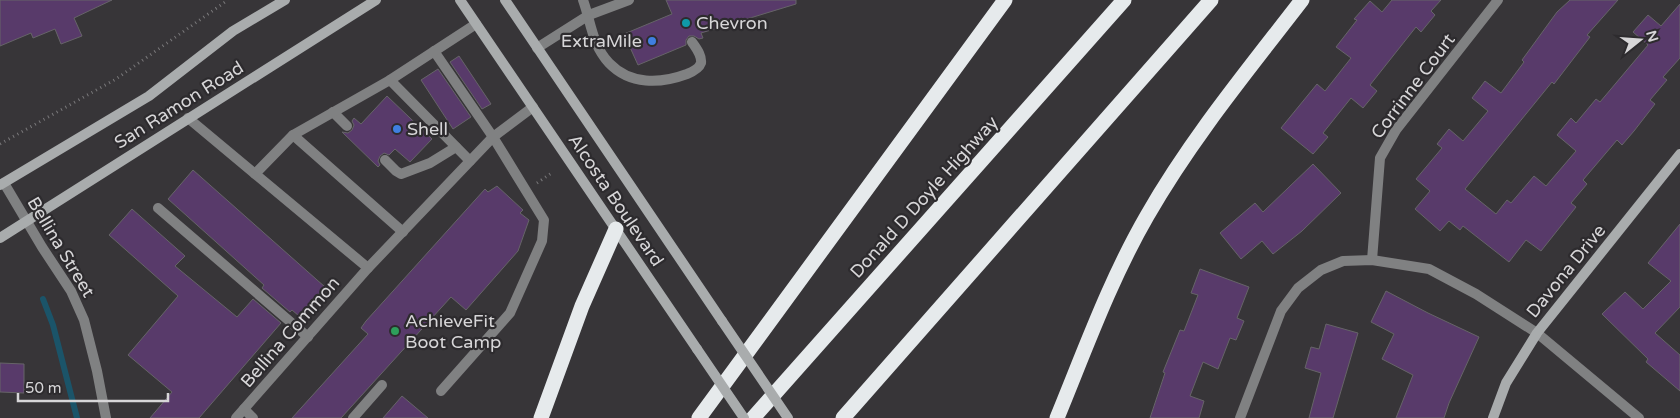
<svg xmlns="http://www.w3.org/2000/svg" width="1680" height="418" viewBox="0 0 1680 418" font-family="'Varela Round',sans-serif">
<rect width="100%" height="100%" fill="#373538"/>
<g fill="none" stroke-linecap="round" stroke-linejoin="round">
<path stroke="#1b5469" stroke-width="6" d="M43,299L53,325L77,418"/>
</g>
<g fill="#583a6a" stroke="#666468">
<path d="M0,0H112L74,18L82,36L61,44L55,29L33,38L31,33L0,46Z"/>
<path d="M666,0H796V4L701,33L703,38L699,39L694,36H689L686,40V45L638,65L624,34L672,14Z"/>
<path d="M1392,0H1441L1431,11L1435,15L1421,32L1416,27L1370,85L1377,91L1363,108L1351,98L1323,133L1328,137L1313,154L1281,128L1317,84L1325,91L1351,58L1336,47L1357,20L1354,19L1370,1L1382,12Z"/>
<path d="M1570,0H1618L1587,35L1590,37L1554,84L1552,82L1465,189L1496,214L1507,200L1511,203L1534,176L1546,186L1576,151L1557,135L1571,118L1576,123L1596,99L1600,102L1648,45L1633,32L1648,15L1661,26L1680,4V58L1663,77L1667,80L1650,100L1655,104L1634,131L1622,145L1617,140L1583,180L1587,184L1571,203L1576,207L1541,251L1526,240L1509,262L1463,226L1460,230L1449,221L1440,231L1415,209L1430,191L1416,179L1442,148L1437,144L1449,129L1463,141L1488,111L1472,98L1485,81L1501,93L1524,62L1522,60L1557,12Z"/>
<path d="M459,56L491,104L482,109L450,62Z"/>
<path d="M438,69L471,117L453,129L421,80Z"/>
<path d="M387,96L432,139L410,162L395,149L389,155L384,153L380,156L378,161L380,165L378,167L342,132L348,133L352,130L354,125L352,121L354,118L361,124Z"/>
<path d="M1313,164L1341,193L1302,231L1273,254L1262,241L1241,259L1220,233L1255,203L1263,212Z"/>
<path d="M193,170L325,287L299,316L292,310L290,312L262,288L264,285L168,199Z"/>
<path d="M497,186L523,210L520,213L529,220L518,251L466,310L451,297L341,418H292L368,334L361,328L366,321L485,189L488,192Z"/>
<path d="M132,209L185,256L175,266L237,317L253,299L281,323L199,418H150L172,392L128,355L178,296L109,235Z"/>
<path d="M1680,224V307L1655,333L1680,355V391L1646,362L1648,359L1602,314L1625,292L1643,309L1671,281L1648,263Z"/>
<path d="M1200,269L1249,287L1237,318L1244,321L1236,340L1230,338L1218,369L1203,362L1190,396L1204,401L1199,418H1150L1165,373L1163,372L1180,330L1184,331L1198,295L1191,293Z"/>
<path d="M1386,291L1428,313L1479,337L1449,403L1444,418H1396L1413,375L1382,359L1394,334L1371,322Z"/>
<path d="M1326,324L1358,333L1333,418H1309L1321,373L1305,368L1311,347L1319,349Z"/>
<path d="M0,363L24,364V393L0,392Z"/>
<path d="M402,396L428,418H383Z"/>
</g>
<g fill="none" stroke-linecap="round" stroke-linejoin="round">
<g stroke="#7a797b" stroke-width="3" stroke-dasharray="1 4" stroke-linecap="butt">
<path d="M0,144L116,79L228,0"/>
<path d="M537,183L553,172"/>
</g>
<g stroke="#808182" stroke-width="10">
<path d="M583,0C591,22 592,45 609,63C630,85 660,84 687,74C692,72 699,69 701,63C702,55 696,48 692,42"/>
<path d="M537,48L589,15L629,0"/>
<path d="M434,51L493,137L544,220L542,241L510,313L441,391"/>
<path d="M390,80L470,161"/>
<path d="M333,112L347,126"/>
<path d="M188,118L368,268L493,137L533,107"/>
<path d="M293,135L403,232"/>
<path d="M385,160L396,171L401,174L430,163L456,147"/>
<path d="M255,174L293,135L390,80L476,24"/>
<path d="M158,208L308,337"/>
</g>
<g stroke="#808182" stroke-width="10">
<path d="M4,183L42,247L71,291L84,320L97,371L106,418"/>
<path d="M1372,260L1380,158L1396,130L1498,0"/>
<path d="M244,409L253,418"/>
<path d="M236,418L368,268"/>
<path d="M353,418L382,385"/>
<path d="M1240,418L1281,311L1298,288L1321,270L1343,261L1372,260L1429,269L1476,294L1537,333L1639,418"/>
</g>
<g stroke="#a9acad" stroke-width="10">
<path d="M460,0L697,349"/>
<path d="M505,0L722,321"/>
<path d="M0,185L149,96L233,31L285,0"/>
<path d="M0,238L376,0"/>
<path d="M1493,418L1506,383L1537,333L1680,154"/>
</g>
<g stroke="#e6eaec" stroke-width="15">
<path d="M541,418L582,306L616,229"/>
<path d="M699,418L1005,0"/>
<path d="M753,418L1124,0"/>
<path d="M843,418L1211,0"/>
<path d="M1057,418C1085,350 1110,280 1147,216C1191,139 1248,70 1302,0"/>
</g>
<g stroke="#a9acad" stroke-width="10">
<path d="M722,321L788,418"/>
<path d="M697,349L744,418"/>
</g>
</g>
<circle fill="#0f9aa8" stroke="#2d2b2e" stroke-width="2" cx="686" cy="23" r="5"/>
<g fill="#3f7fe0" stroke="#2d2b2e" stroke-width="2">
<circle cx="652" cy="41" r="5"/>
<circle cx="397" cy="129" r="5"/>
</g>
<circle fill="#2e9e5b" stroke="#2d2b2e" stroke-width="2" cx="395" cy="331" r="5"/>
<g text-anchor="middle" stroke-width="4.5" stroke-linejoin="round" paint-order="stroke">
<g font-size="18" fill="#d7d6d8" stroke="#2d2b2e" text-anchor="start">
<text x="696" y="29">Chevron</text>
<text x="642" y="47" text-anchor="end">ExtraMile</text>
<text x="407" y="135">Shell</text>
<text x="405" y="327">AchieveFit<tspan x="405" dy="21">Boot Camp</tspan></text>
</g>
<g font-size="18" fill="#d7d6d8" stroke="#2d2b2e">
<text transform="translate(1413 86) rotate(-53)" y="6">Corrinne Court</text>
<text transform="translate(179 105) rotate(-32)" y="6">San Ramon Road</text>
<text transform="translate(924 197) rotate(-48)" y="6">Donald D Doyle Highway</text>
<text transform="translate(616 200) rotate(56)" y="6">Alcosta Boulevard</text>
<text transform="translate(61 247) rotate(59)" y="6">Bellina Street</text>
<text transform="translate(1566 271) rotate(-51)" y="6">Davona Drive</text>
<text transform="translate(290 332) rotate(-49)" y="6">Bellina Common</text>
</g>
</g>
<g transform="translate(1640 40) rotate(73)" stroke="#2d2b2e" stroke-width="4" paint-order="stroke">
<path d="M0-4L9 19L0 12L-9 19Z" fill="#d7d6d8"/>
<text y="-8" font-size="14" font-weight="bold" text-anchor="middle" fill="#d7d6d8">N</text>
</g>
<path d="M18 393v8h150v-8" fill="none" stroke="#d7d6d8" stroke-width="2.5"/>
<text x="25" y="393" font-size="15" fill="#d7d6d8" stroke="#2d2b2e" stroke-width="4" paint-order="stroke">50 m</text>
</svg>
